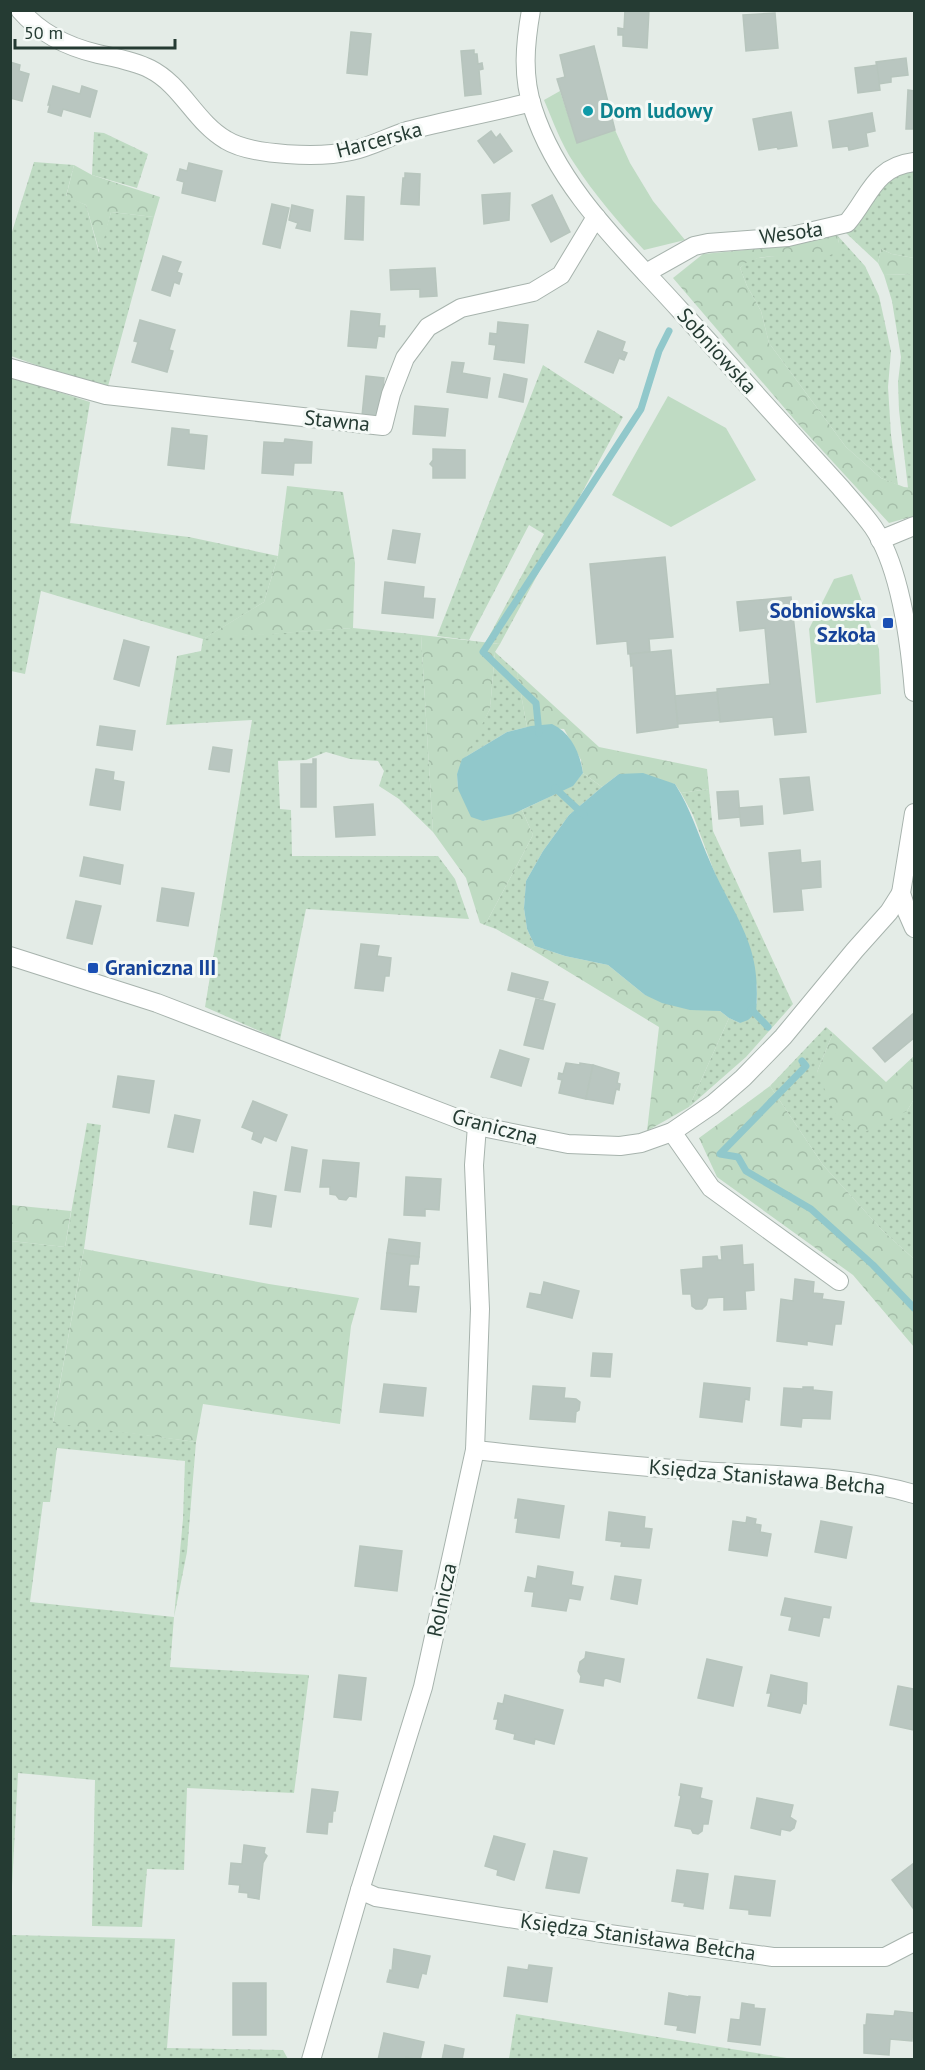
<svg xmlns="http://www.w3.org/2000/svg" width="925" height="2070" viewBox="0 0 925 2070" font-family="'PT Sans',sans-serif">
<defs>
<pattern id="grass-dots" width="8" height="8" patternUnits="userSpaceOnUse" patternTransform="scale(1.5)"><rect width="8" height="8" fill="#bfdbc3"/><path d="M2 2h.1M6 6h.1" fill="none" stroke="#a4bda8" stroke-width="1.8" stroke-linecap="round"/></pattern>
<pattern id="forest-crowns" width="20" height="18" patternUnits="userSpaceOnUse" patternTransform="scale(1.5)"><rect width="20" height="18" fill="#bfdbc3"/><path d="M2 6a3 3 0 1 1 6 0M12 15a3 3 0 1 1 6 0" fill="none" stroke="#a4bda8"/></pattern>
</defs>
<rect width="100%" height="100%" fill="#e4ece7"/>
<g fill="url(#grass-dots)" fill-rule="evenodd">
<path d="M94,132L104,133L148,154L137,188L92,175Z"/>
<path d="M34,162L74,165L66,196L86,205L99,253L111,212L154,217L107,390L11,356V235Z"/>
<path d="M914,170V258L892,254L881,249L878,263L846,233C866,208 882,178 914,170Z"/>
<path d="M837,235L865,266L879,296L891,351L888,387L891,435L898,485L881,478L846,447L769,343L761,311L747,286L740,268L750,259L775,256L839,243Z"/>
<path d="M914,274V488H908L899,410L898,382L901,357L892,301L884,275Z"/>
<path d="M543,365L623,417L500,644L486,642L544,534L529,525L469,640L437,636Z"/>
<path d="M12,377L90,402L70,523L189,537L278,556L264,602L205,638L353,628L421,635L433,832L399,799L379,786L384,771L378,761L350,759L326,752L306,760L278,761L280,809L291,810L292,856H438L455,879L469,919L306,909L280,1040L205,1007L252,720L166,725L177,656L201,651L203,639L41,591L25,674L11,671L10,385Z"/>
<path d="M495,652L517,672L527,727L507,732L462,759L490,709Z"/>
<path d="M583,773L602,787L569,815L543,851L526,881L524,908L527,929L535,946L531,949L496,929L485,925L533,835L522,810L572,786Z"/>
<path d="M709,789L713,831L793,1004L746,1057L689,1107L729,1018L740,1023L757,1003V986L693,815L681,793Z"/>
<path d="M826,1027L833,1033L817,1072L907,1111L914,1099V1259L882,1230L823,1165L770,1086Z"/>
<path d="M87,1123L101,1125L84,1249L53,1422L196,1442L187,1552L174,1617L170,1667L309,1675L294,1793L187,1788L184,1870L147,1869L142,1927L92,1926L95,1780L18,1773L11,1905V1241L65,1247ZM57,1448L185,1461L183,1519L174,1617L30,1602L43,1502H50Z"/>
<path d="M11,1935L175,1939L167,2048L283,2050L288,2059H11Z"/>
<path d="M516,2014L793,2059H509Z"/>
</g>
<g fill="url(#forest-crowns)">
<path d="M74,165L92,175L160,197L154,217L111,212L100,254L86,205L66,197Z"/>
<path d="M837,235L839,243V251C834,253 827,257 822,258C794,263 763,246 740,268L747,286L761,311L769,343L846,447L881,478L904,487L914,488V516L889,523L799,425L673,278L703,254L789,246Z"/>
<path d="M881,249L892,254L914,258V274L884,275L878,263Z"/>
<path d="M287,486L343,492L355,563L353,628L203,639L264,602L278,556Z"/>
<path d="M421,635L500,644L495,652L490,709L457,774L458,789L483,821L522,810L533,835L485,925L480,923L466,878L433,832Z"/>
<path d="M517,672L599,747L707,769L709,789L681,793L675,784L619,774L602,787L583,773L581,760L564,729L527,727Z"/>
<path d="M535,946L565,956L608,965L645,995L720,1011L729,1018L689,1107L647,1131L659,1027L531,949Z"/>
<path d="M833,1033L886,1082L914,1056V1099L907,1111L863,1133L836,1115L817,1072Z"/>
<path d="M770,1086L823,1165L882,1230L914,1259V1347L853,1275L717,1177L699,1138Z"/>
<path d="M11,1205L71,1211L65,1247L11,1241Z"/>
<path d="M84,1249L269,1284L359,1298L351,1326L340,1424L203,1404L196,1442L53,1423Z"/>
</g>
<g fill="#bfdbc3">
<path d="M560,91L577,143L615,130L630,163L653,201L685,240L644,250C619,223 594,194 574,163C561,144 553,121 544,100Z"/>
<path d="M668,396L726,428L756,480L671,527L612,495Z"/>
<path d="M852,574L879,649L881,694L816,703L809,629L834,579Z"/>
</g>
<g fill="#91c8cb">
<path d="M552,724C571,733 580,753 583,773L573,786L513,814L483,821L471,817L458,789L457,774L462,759L507,732L531,726Z"/>
<path d="M643,773L675,784C691,809 699,837 711,864C722,891 740,917 749,944C757,966 758,990 756,1013L748,1020L740,1023L729,1018L720,1011L690,1010L662,1003L645,995L608,965L565,956L535,946L527,929L524,908L526,881L543,851L569,815L602,787L619,774Z"/>
</g>
<g fill="none" stroke-linecap="round" stroke-linejoin="round">
<g stroke="#91c8cb" stroke-width="7">
<path d="M539,733L536,703L483,652L641,409L659,351L669,331"/>
<path d="M555,788L584,815"/>
<path d="M751,1009L768,1027"/>
<path d="M802,1061L806,1066L720,1154L738,1157L746,1171L811,1209L873,1265L914,1308"/>
</g>
</g>
<g fill="#b9c6c0" stroke="#b7c5bd" stroke-width="1.5">
<path d="M625,10H649L647,48L623,46V35H618V28L624,29Z"/>
<path d="M775,13L778,48L746,51L743,15Z"/>
<path d="M351,32L371,34L367,75L347,73Z"/>
<path d="M594,46L615,130L577,143L557,79L565,77L560,55Z"/>
<path d="M474,50V54H477L478,64L482,63L483,69L479,70L481,94L465,96L461,51Z"/>
<path d="M906,58L908,75L891,77V82L879,84L876,62Z"/>
<path d="M10,62L20,65L19,71L29,74L22,101L10,98Z"/>
<path d="M877,65L880,90L858,93L855,68Z"/>
<path d="M53,86L80,94L82,86L97,91L90,117L63,109L61,116L48,112L50,105H48Z"/>
<path d="M908,90L914,91V129H906Z"/>
<path d="M791,112L797,146L778,149L777,147L759,150L753,119Z"/>
<path d="M872,113L875,131L866,133L868,146L849,150L848,146L833,148L829,121Z"/>
<path d="M491,131L496,138L500,134L512,151L494,163L478,141Z"/>
<path d="M189,163L222,171L215,201L182,193L184,182L177,180L180,169L187,171Z"/>
<path d="M405,173L420,174L419,205L401,204L403,178H405Z"/>
<path d="M510,193L509,220L484,224L482,195Z"/>
<path d="M552,195L570,232L551,242L532,205Z"/>
<path d="M347,196L364,197L363,240L345,239Z"/>
<path d="M272,204L289,208L280,248L263,244Z"/>
<path d="M292,205L313,210L310,231L296,228L298,223L289,220Z"/>
<path d="M163,256L181,262L177,272L182,274L179,284L174,282L170,296L152,290Z"/>
<path d="M435,268L437,296L420,297V289L391,290L390,270Z"/>
<path d="M351,311L380,314L379,326H385L384,337L378,336L376,348L348,346Z"/>
<path d="M140,320L175,330L169,350L173,351L167,372L132,362L138,342L134,341Z"/>
<path d="M498,322L528,325L524,363L494,359L496,345L489,344L490,333L497,334Z"/>
<path d="M598,331L625,342L622,351L627,353L624,360L619,358L613,373L585,362Z"/>
<path d="M452,362L464,363L462,373L490,378L487,398L447,392Z"/>
<path d="M504,374L527,379L523,402L499,397Z"/>
<path d="M366,376L384,378L380,418L362,416Z"/>
<path d="M415,406L448,409L445,436L413,434Z"/>
<path d="M172,428L189,430V434L207,436L204,469L168,465Z"/>
<path d="M285,439L312,442L311,463H294L293,475L262,473L264,442L284,443Z"/>
<path d="M433,449L465,450V478H433V467L430,464L433,460Z"/>
<path d="M393,530L420,534L415,563L388,559Z"/>
<path d="M665,557L673,637L649,639L650,652L628,654L627,641L597,644L590,564Z"/>
<path d="M385,582L424,587L423,598L435,599L433,618L382,613Z"/>
<path d="M791,597L806,732L775,735L773,717L720,722L717,689L770,684L765,628L740,631L737,602Z"/>
<path d="M124,640L149,647L139,686L114,679Z"/>
<path d="M671,650L678,727L637,733L633,665L631,666L630,654Z"/>
<path d="M717,692L720,720L678,724L675,696Z"/>
<path d="M100,726L135,731L132,750L97,745Z"/>
<path d="M213,747L232,750L229,772L209,769Z"/>
<path d="M313,759H316V807H301V764H313Z"/>
<path d="M96,769L114,772L113,780L124,782L120,810L90,805Z"/>
<path d="M809,777L813,810L784,814L780,779Z"/>
<path d="M738,791L740,817L719,819L717,792Z"/>
<path d="M373,804L375,835L336,837L334,807Z"/>
<path d="M762,806L763,824L741,826L739,808Z"/>
<path d="M800,850L801,863L820,861L821,887L801,889L803,910L774,912L769,853Z"/>
<path d="M84,857L123,865L120,884L80,876Z"/>
<path d="M162,888L194,893L188,926L157,921Z"/>
<path d="M76,901L101,906L92,944L67,938Z"/>
<path d="M361,944L379,946L377,956L391,958L389,976H385L383,991L355,988Z"/>
<path d="M512,973L548,982L543,999L508,990Z"/>
<path d="M536,999L555,1004L543,1049L524,1045Z"/>
<path d="M914,1013V1038L885,1062L873,1048Z"/>
<path d="M500,1050L529,1059L521,1086L491,1077Z"/>
<path d="M566,1063L580,1065V1063L593,1065L586,1099L559,1093L562,1080L558,1079L559,1073L563,1074Z"/>
<path d="M593,1065L619,1073L617,1083L620,1084L619,1090L616,1089L613,1104L586,1099Z"/>
<path d="M118,1076L154,1081L149,1113L113,1107Z"/>
<path d="M253,1101L287,1115L276,1141L264,1136L261,1143L252,1139L254,1132L242,1127Z"/>
<path d="M175,1115L200,1120L193,1152L168,1147Z"/>
<path d="M292,1147L307,1150L300,1192L285,1190Z"/>
<path d="M323,1160L359,1163L356,1197L349,1196L346,1200L339,1199L336,1195L330,1194V1187H320Z"/>
<path d="M406,1177L441,1179L439,1210L425,1209V1216L404,1215Z"/>
<path d="M254,1192L276,1196L271,1227L250,1224Z"/>
<path d="M389,1239L420,1243L419,1257L387,1253Z"/>
<path d="M742,1245L743,1265L753,1264L754,1290L745,1291L746,1309L724,1310V1297L708,1298L706,1305L702,1309H696L692,1306L691,1294H683L681,1270L703,1268V1257L717,1256L718,1260H722L721,1247Z"/>
<path d="M387,1253L419,1257L418,1264H410L408,1286L419,1287L416,1312L381,1309Z"/>
<path d="M795,1279L814,1282L813,1293L823,1294L822,1299L844,1302L841,1324H835L832,1345L807,1341V1345L777,1341L781,1299L793,1301Z"/>
<path d="M544,1282L579,1291L572,1318L527,1307L530,1293L541,1295Z"/>
<path d="M593,1353L612,1354L610,1377L591,1376Z"/>
<path d="M704,1383L750,1388L749,1400L745,1399L742,1422L700,1417Z"/>
<path d="M384,1384L426,1388L423,1416L380,1412Z"/>
<path d="M533,1386L565,1388L564,1398L576,1399L580,1402L579,1410L576,1412L575,1422L530,1419Z"/>
<path d="M803,1387H813V1390L832,1392L830,1419L802,1418L801,1427L781,1425L784,1388L803,1389Z"/>
<path d="M518,1499L564,1506L559,1538L516,1532L518,1518H515Z"/>
<path d="M609,1512L645,1517L644,1528L652,1529L649,1548L621,1546L622,1542L606,1540Z"/>
<path d="M747,1517L756,1519L755,1524L761,1525L760,1532L771,1534L767,1556L729,1550L733,1521L746,1523Z"/>
<path d="M821,1521L852,1527L846,1558L815,1552Z"/>
<path d="M360,1546L402,1551L397,1591L355,1586Z"/>
<path d="M538,1566L573,1572L571,1585L583,1587L580,1600L569,1598L566,1611L532,1606L534,1592L525,1591L528,1577L536,1579Z"/>
<path d="M615,1576L641,1580L637,1604L611,1599Z"/>
<path d="M785,1598L831,1607L829,1618L823,1617L819,1636L789,1630L792,1617L781,1615Z"/>
<path d="M586,1652L624,1659L620,1682L606,1678L604,1679L603,1686L580,1682L581,1676L578,1671L580,1662L585,1658Z"/>
<path d="M707,1659L742,1667L733,1706L698,1698Z"/>
<path d="M339,1675L366,1678L361,1720L334,1717Z"/>
<path d="M771,1675L807,1683L806,1704L803,1703L800,1713L768,1706L771,1693H767Z"/>
<path d="M898,1686L914,1689V1730L890,1725Z"/>
<path d="M505,1695L563,1710L554,1744L535,1739L534,1744L514,1739L515,1734L496,1729L498,1719H494L498,1703L503,1704Z"/>
<path d="M681,1784L702,1788L700,1798L712,1801L708,1824H703L702,1831L698,1834L693,1833L691,1829L675,1826L681,1796L679,1795Z"/>
<path d="M312,1789L338,1792L335,1811H333L332,1822H328L327,1834L307,1832Z"/>
<path d="M757,1798L793,1805L790,1817L796,1821L794,1828L790,1831L781,1829L780,1835L751,1828Z"/>
<path d="M494,1836L525,1844L514,1880L497,1875L498,1870L485,1866Z"/>
<path d="M244,1845L265,1848L264,1853L267,1856L263,1863L259,1899L248,1897V1893L239,1892L240,1885L229,1884L231,1863L242,1864Z"/>
<path d="M554,1851L587,1858L579,1893L546,1888Z"/>
<path d="M914,1863V1906L913,1908L892,1880Z"/>
<path d="M677,1870L708,1874L703,1909L684,1906L685,1903L672,1901Z"/>
<path d="M735,1876L775,1881L770,1916L749,1914V1910L730,1908Z"/>
<path d="M394,1949L430,1956L426,1974L422,1973L418,1988L387,1982L390,1970L392,1971Z"/>
<path d="M529,1965L552,1968L547,2002L504,1996L508,1967L528,1970Z"/>
<rect x="233" y="1983" width="33" height="52"/>
<path d="M669,1993L689,1997V1996L700,1997L695,2033L677,2030L678,2026L665,2024Z"/>
<path d="M742,2003L754,2005V2008L765,2009L760,2045L728,2041L731,2019L740,2020Z"/>
<path d="M895,2011L914,2013L912,2041L890,2039L889,2055L864,2053V2025H866L867,2014L894,2016Z"/>
<path d="M384,2033L424,2042L420,2060L406,2057L405,2060H378Z"/>
<path d="M445,2045L464,2049L462,2060H442Z"/>
</g>
<g fill="none" stroke-linecap="round" stroke-linejoin="round">
<g stroke="#a7b3ad" stroke-width="20">
<g id="minor">
<path d="M20,10C40,33 68,47 98,54C116,58 134,61 150,69C182,85 195,122 226,140C252,156 321,158 351,151C370,147 388,137 407,131C448,120 490,113 531,102"/>
<path d="M646,273L694,246L708,243L788,237L847,223C870,196 874,167 914,162"/>
<path d="M10,368L106,395L383,426L391,394L405,358L428,327L461,308L533,292L561,275L596,217"/>
<path d="M880,540L914,526"/>
<path d="M672,1132L711,1188L839,1281"/>
<path d="M475,1450C550,1458 626,1466 702,1471C773,1476 846,1474 914,1494"/>
<path d="M360,1890L376,1897L609,1934L773,1957H885L914,1942"/>
<path d="M311,2060L360,1890L423,1687L475,1450L480,1309L474,1165L477,1126"/>
</g>
</g>
<g stroke="#a7b3ad" stroke-width="20">
<g id="tertiary">
<path d="M531,10C525,44 522,76 533,109C559,189 624,248 679,309C732,368 786,428 840,487C851,500 863,513 873,527C901,568 910,643 914,692"/>
<path d="M914,813L901,893L907,912L914,928"/>
<path d="M10,956L157,1003L477,1126L568,1144L620,1146L641,1143L672,1132L713,1104L743,1078L783,1037L855,950L889,912L901,893"/>
</g>
</g>
<use href="#minor" stroke="#fff" stroke-width="18"/>
<use href="#tertiary" stroke="#fff" stroke-width="18"/>
</g>
<circle fill="#0f9aa8" stroke="#f4f9f6" stroke-width="2" cx="588" cy="111" r="6"/>
<g fill="#1a4fb4" stroke="#f4f9f6" stroke-width="2">
<rect x="882" y="617" width="12" height="12" rx="3"/>
<rect x="87" y="962" width="12" height="12" rx="3"/>
</g>
<g text-anchor="middle" stroke-width="6" stroke-linejoin="round" paint-order="stroke">
<g font-size="21" font-weight="bold" fill="#0d838f" stroke="#f4f9f6" text-anchor="start">
<text x="600" y="118">Dom ludowy</text>
</g>
<g font-size="21" fill="#253b33" stroke="#f4f9f6">
<text transform="translate(379 140) rotate(-15)" y="7">Harcerska</text>
<text transform="translate(791 233) rotate(-8)" y="7">Wesoła</text>
<text transform="translate(717 351) rotate(48)" y="7">Sobniowska</text>
<text transform="translate(337 421) rotate(6)" y="7">Stawna</text>
<text transform="translate(495 1127) rotate(15)" y="7">Graniczna</text>
<text transform="translate(767 1477) rotate(5)" y="7">Księdza Stanisława Bełcha</text>
<text transform="translate(442 1600) rotate(-78)" y="7">Rolnicza</text>
<text transform="translate(638 1937) rotate(8)" y="7">Księdza Stanisława Bełcha</text>
</g>
<g font-size="21" font-weight="bold" fill="#164399" stroke="#f4f9f6" text-anchor="end">
<text x="876" y="618">Sobniowska<tspan x="876" dy="24">Szkoła</tspan></text>
<text x="105" y="975" text-anchor="start">Graniczna III</text>
</g>
</g>
<rect width="925" height="2070" fill="none" stroke="#253b33" stroke-width="24"/>
<path d="M15 39v9h160v-9" fill="none" stroke="#253b33" stroke-width="3"/>
<text x="24" y="39" font-size="18" fill="#253b33" stroke="#f4f9f6" stroke-width="4.5" paint-order="stroke">50 m</text>
</svg>
